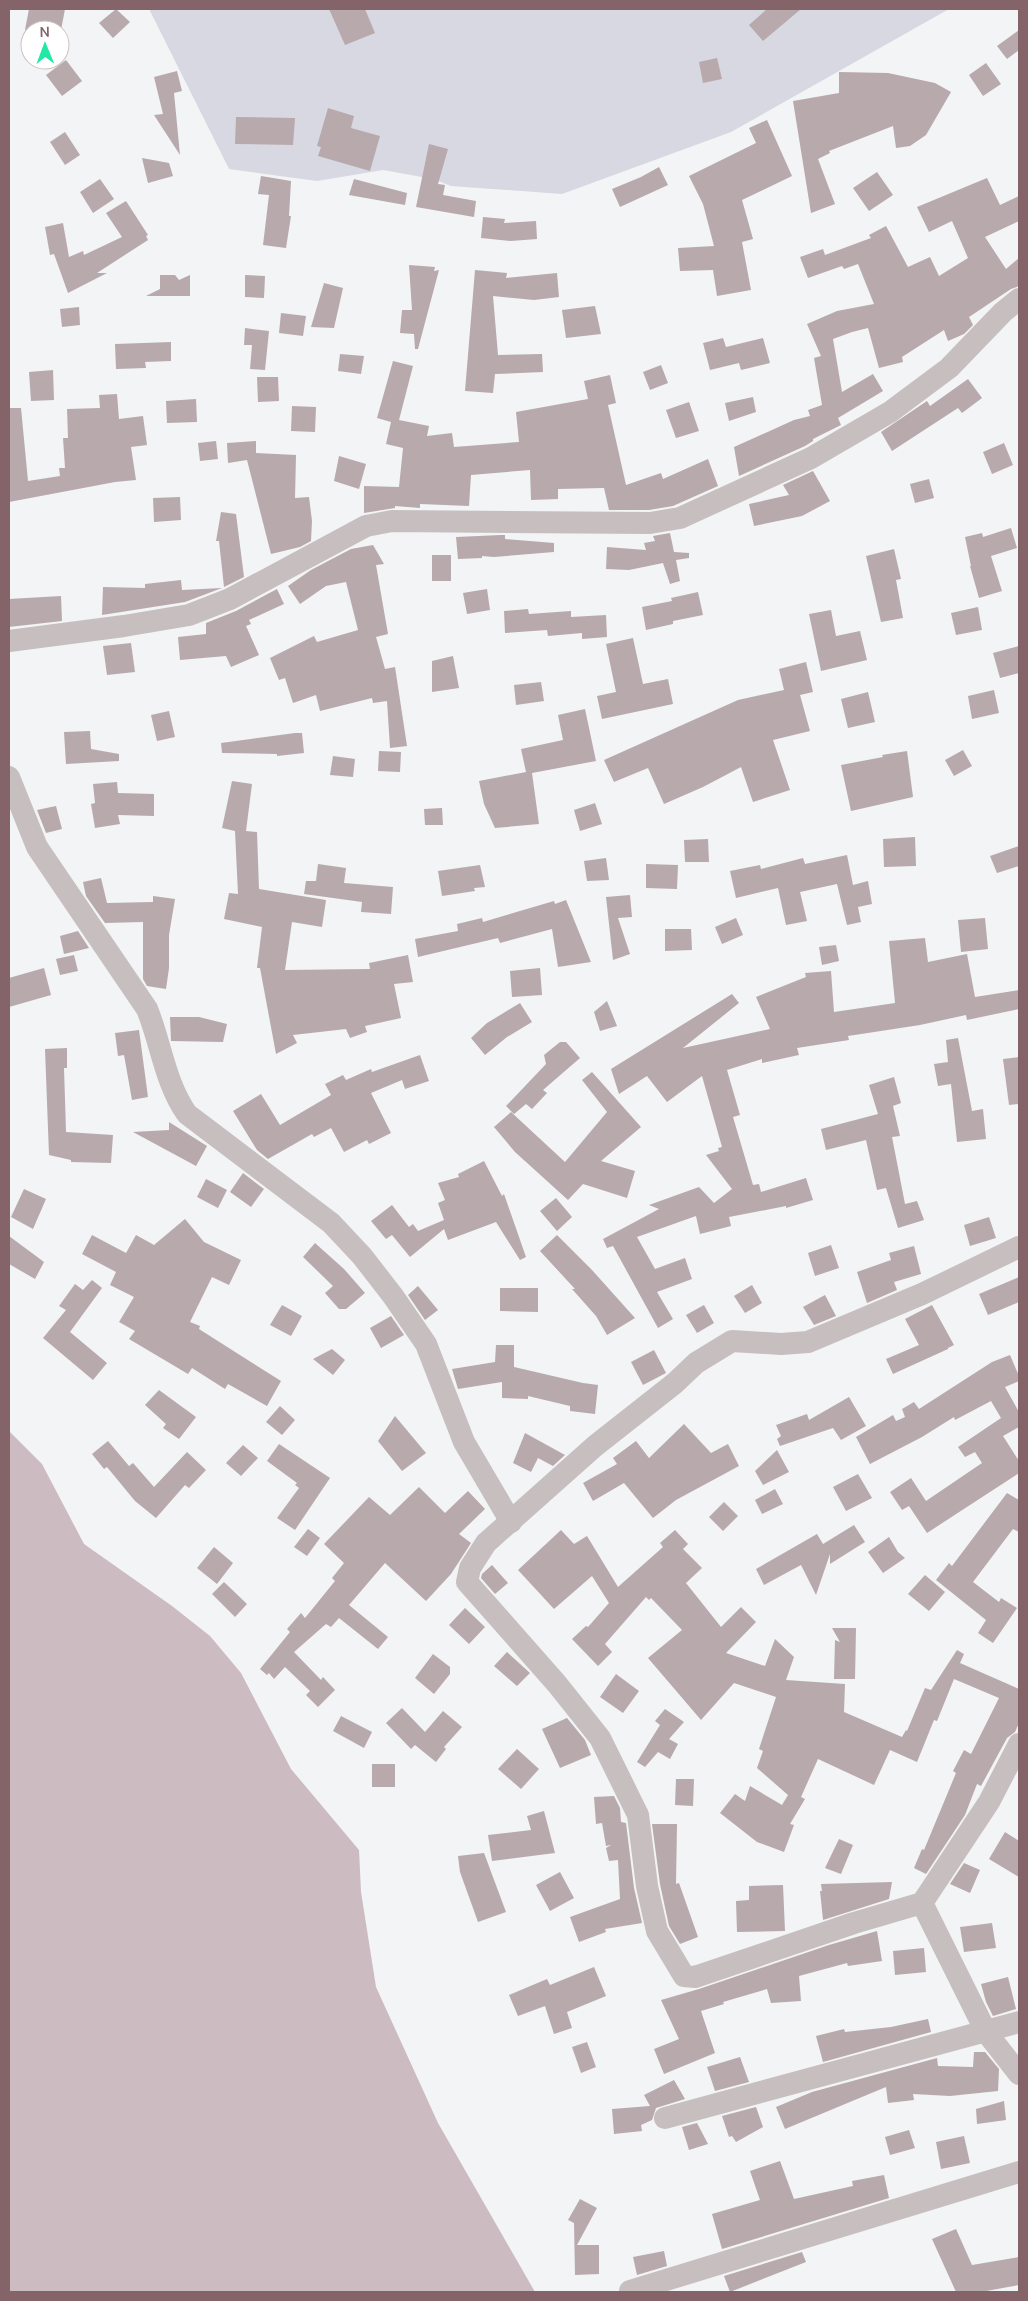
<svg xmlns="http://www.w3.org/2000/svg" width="1028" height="2301" viewBox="0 0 1028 2301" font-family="Manrope,sans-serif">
<rect width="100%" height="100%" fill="#f2f4f6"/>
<path fill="#d8d8e2" d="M149,9H949L731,132L562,194L451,186L433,179L383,170L317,181L229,169Z"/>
<path fill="#ccbbc1" d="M9,1431L42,1464L84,1544L172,1606L210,1636L241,1673L291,1769L359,1850L361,1892L376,1987L438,2123L535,2292H9Z"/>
<g fill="#b8a9ac">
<path d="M29,9H65L61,30H25Z"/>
<path d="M116,9L130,22L113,38L99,23Z"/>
<path d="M329,9H365L375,33L345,45Z"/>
<path d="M767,9H801L763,41L749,25Z"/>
<path d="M1019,30V50L1007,59L997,46Z"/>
<path d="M717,58L722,79L703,83L699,62Z"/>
<path d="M66,60L82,81L62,96L46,75Z"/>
<path d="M986,63L1001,84L983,96L969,75Z"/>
<path d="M177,71L182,91L174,93L180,155L154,115L163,114L154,77Z"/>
<path d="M839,72L888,73L935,83L951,92L926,135L910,146L896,148L893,126L829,151L830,153L818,159L835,204L811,213L793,101L839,93Z"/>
<path d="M328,108L354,116L351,128L380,136L370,171L318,156L321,147L317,146Z"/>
<path d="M236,117L295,118L293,145L235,144Z"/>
<path d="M767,120L792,176L742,200L753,239L742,242L751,290L717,296L713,270L680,271L678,248L714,246L703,204L689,176L756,143L749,128Z"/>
<path d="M65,132L80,155L65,165L50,142Z"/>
<path d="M429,144L448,149L438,184L445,185L443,195L476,201L474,217L416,207Z"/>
<path d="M142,158L169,163L173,176L148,183Z"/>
<path d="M659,167L668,185L620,207L612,189L641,177Z"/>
<path d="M877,172L893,195L869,211L853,188Z"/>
<path d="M261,176L291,181L289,216H291L286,248L263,245L269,195L258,194Z"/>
<path d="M987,178L1000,205L1019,196V221L985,237L1006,269L1019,258V286L1011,289L969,317L973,325L964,334L948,341L944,330L902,357L903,362L879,368L868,328L852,332L833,339L842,392L873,374L883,391L838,418L841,425L813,439V441L805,446L739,476L734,447L794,420L810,416L808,410L822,405L814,358L821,356L807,324L837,311L874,304L858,264L844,269L842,266L808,278L800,257L823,249L825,255L871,238L869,235L886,226L908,267L930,257L939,276L968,258L952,221L929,232L917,207Z"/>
<path d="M100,179L114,199L93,213L80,192Z"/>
<path d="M354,179L407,193L405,205L349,195Z"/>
<path d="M126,201L148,235L146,236L148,240L97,273H107L68,293L54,254L50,255L45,227L63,223L69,257L83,251L84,255L122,237L106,213Z"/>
<path d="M483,217L505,219L504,223L536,221L537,239L511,241L481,238Z"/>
<path d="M409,265L435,267L434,271L439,270L418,349H415L414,334L400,333L402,310H412Z"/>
<path d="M475,270L507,273L506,278L557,273L559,297L534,300L493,296L498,355L542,354L543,372L495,374L493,393L465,391Z"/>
<path d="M160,275H175L179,280L190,275V296H146L160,289Z"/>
<path d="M245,275L265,276L264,298L245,297Z"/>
<path d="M324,283L343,288L334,328L311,327Z"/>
<path d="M595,306L601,334L566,338L562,310Z"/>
<path d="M79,307L80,325L62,327L60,309Z"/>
<path d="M281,313L306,316L303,336L279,333Z"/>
<path d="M245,328L269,331L265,370L250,369L252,345H244Z"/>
<path d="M723,338L726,347L763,338L770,363L741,370L739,363L710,370L703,343Z"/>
<path d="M171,342V361L145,362L146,368L116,369L115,344Z"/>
<path d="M340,354L364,356L361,374L338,371Z"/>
<path d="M393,361L413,366L399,420L429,426L427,436L452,433L454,447L519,442L516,412L588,399L584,381L610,375L616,403L608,405L626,485L661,473L663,479L708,459L718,486L673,506L649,510H609L604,488L558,489V499L531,500L530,470L471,475L469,506L420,504V508L395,506V508L364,513V486L399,487L403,448L386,444L391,422L377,418Z"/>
<path d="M661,365L668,383L650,390L643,372Z"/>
<path d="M53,370L54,400L31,401L29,372Z"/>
<path d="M257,377H278L279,401L258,402Z"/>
<path d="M968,379L982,398L962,413L958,408L892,451L881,432L927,401L930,406Z"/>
<path d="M117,394L119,419L143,416L147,445L131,447L136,480L115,482L9,502V408H21L28,481L60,476L59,468H65L63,438H68L67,409L100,408L99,395Z"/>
<path d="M753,397L756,412L729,421L725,403Z"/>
<path d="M196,399L197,422L167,423L166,401Z"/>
<path d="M689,402L699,431L676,438L666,410Z"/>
<path d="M292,406L316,407L315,432L291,431Z"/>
<path d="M216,441L218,459L200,461L198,443Z"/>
<path d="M256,441V453L296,455L295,498L309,497L312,521L311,541L300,547L271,554L247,460L228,463L227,443Z"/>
<path d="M1004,443L1013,465L992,474L983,452Z"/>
<path d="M339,456L366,464L359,489L334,481Z"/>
<path d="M813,471L830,501L802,516L754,526L749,504L789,495L783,485Z"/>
<path d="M929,479L934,498L915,503L910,484Z"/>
<path d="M180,497L181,520L154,522L153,498Z"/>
<path d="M221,512L236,514L244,577L224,587L219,541H216Z"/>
<path d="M1011,528L1017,548L991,556L1002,591L979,598L970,566H971L965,537L982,533L983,537Z"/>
<path d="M670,533L674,552L689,553V558L676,560L680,581L670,584L663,563L629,570L606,569L607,547L646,550L644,543L655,541L653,536Z"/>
<path d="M501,535H505V539L554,543V552L494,557L482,556V558L458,559L456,537Z"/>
<path d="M373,545L384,564L376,565L388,634L376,637L385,669L395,667L407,746L390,748L387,701L373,703L372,698L320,711L316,695L293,703L285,678L279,680L270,658L314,636L317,642L358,630L346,582L326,586L300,604L288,586L311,570L351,549Z"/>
<path d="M894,549L901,579L896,580L903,618L881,622L866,556Z"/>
<rect x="432" y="555" width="19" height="26"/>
<path d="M181,580L182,590L222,588L185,602L102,615L103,587L145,588V584Z"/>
<path d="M277,589L284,604L249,620L251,624L246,626L259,655L231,667L226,656L180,660L178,637L206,634V623L236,611Z"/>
<path d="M487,589L490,610L467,614L463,593Z"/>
<path d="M698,592L703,615L673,621V624L646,630L642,607L672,601L671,598Z"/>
<path d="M61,596L62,621L9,627V599Z"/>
<path d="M978,607L982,630L956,635L951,613Z"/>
<path d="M528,609L529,614L571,611V617L606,615L607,637L582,639V633L548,636L547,630L505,633L504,611Z"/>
<path d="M831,610L836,636L860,631L867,660L821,671L809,614Z"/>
<path d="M633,638L643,684L668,679L673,704L602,719L597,696L616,692L606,644Z"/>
<path d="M131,643L135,672L107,675L103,646Z"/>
<path d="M1019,646V673L1000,678L993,653Z"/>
<path d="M453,656L459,688L432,692V661Z"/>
<path d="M806,662L813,692L800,695L810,731L773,740L790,790L753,802L741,767L703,787L664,804L648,768L614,782L604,760L738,700L784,690L779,669Z"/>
<path d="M541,682L544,701L516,705L514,685Z"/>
<path d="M994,690L999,713L972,719L968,696Z"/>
<path d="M868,692L875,722L848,728L841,699Z"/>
<path d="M585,709L596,761L532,773L539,824L495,828L484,804L479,781L526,772L521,749L563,740L558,715Z"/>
<path d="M169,711L175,737L157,741L151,715Z"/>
<path d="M90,731L91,749L119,754V761L66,764L64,732Z"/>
<path d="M295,733H302L304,753L277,756V754L222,753L221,743Z"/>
<path d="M963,750L972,766L954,776L945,760Z"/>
<path d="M379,751L401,752L400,772L378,771Z"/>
<path d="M907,751L913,797L851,811L841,765L883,757L882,755Z"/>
<path d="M333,756L355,759L353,777L330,775Z"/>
<path d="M232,781L252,784L246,831L257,832L259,889L326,900L322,927L292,922L285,970L370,969L369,963L408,955L413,982L394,984L401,1018L365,1026L367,1032L350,1038L346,1029L293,1035L297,1043L276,1054L260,968H257L262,927L224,919L229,893L238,894L235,831L222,828Z"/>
<path d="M117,782L118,793L154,794V816L118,815L120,824L95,828L91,804L95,803L93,784Z"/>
<path d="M595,803L602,824L580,831L574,810Z"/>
<path d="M56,806L62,829L46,833L37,810Z"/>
<path d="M442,808L443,825H425L424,809Z"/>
<path d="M915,837L916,866L884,867L883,839Z"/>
<path d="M708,839L709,862H685L684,840Z"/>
<path d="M1019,846V866L997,873L990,856Z"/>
<path d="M847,855L853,885L868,881L872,904L858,907L861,922L847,925L837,884L800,892L807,921L786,925L778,888L736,898L730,871L760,865L761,869L803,858L805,864Z"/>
<path d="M606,858L609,880L587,881L584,861Z"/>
<path d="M318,864L346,868L344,883L393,887L391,914L361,912L362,902L304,894L306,881H316Z"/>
<path d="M646,864L678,865L677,889L646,888Z"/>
<path d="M480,865L485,887L474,888L475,891L442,896L438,871Z"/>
<path d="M101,878L107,903L153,902V896L175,899L169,935V968L166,989L147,986L143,979V922L105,923L86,896L83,882Z"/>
<path d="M630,895L632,917L618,918L630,954L613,960L606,897Z"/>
<path d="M566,900L591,962L558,967L552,929L500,943L498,938L418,957L415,939L458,931L457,924L482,918L483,922L554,901L555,904Z"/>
<path d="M736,918L743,935L722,944L715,927Z"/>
<path d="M985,918L988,949L961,952L958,920Z"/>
<path d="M665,929H691L692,950L665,951Z"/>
<path d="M78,931L89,948L64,954L60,936Z"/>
<path d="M925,938L928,962L967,954L975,997L1019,990V1009L967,1020L966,1015L920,1025L848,1036L849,1040L797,1048L799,1055L762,1063V1059L727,1070L740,1115L733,1117L753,1185L759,1184L761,1192L806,1178L813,1200L786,1208V1206L729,1217L731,1226L700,1234L696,1216L637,1237L655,1269L685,1258L692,1279L657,1292L673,1319L658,1328L613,1246L607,1248L603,1239L659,1209L649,1205L699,1187L714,1203L732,1189L706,1155L719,1151L718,1148L722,1147L702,1076L667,1102L647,1076L619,1094L611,1069L732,994L739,1003L683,1048L770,1029L756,997L806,977L805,973L831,971L834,1012L895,1003L889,941Z"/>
<path d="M836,945L839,961L822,965L819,947Z"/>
<path d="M74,955L78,971L60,975L56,959Z"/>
<path d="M44,968L51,995L9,1007V978Z"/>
<path d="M540,968L542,995L512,997L510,971Z"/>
<path d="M607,1001L617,1026L600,1031L594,1012Z"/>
<path d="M520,1003L532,1022L507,1037L485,1055L471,1038L487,1023Z"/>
<path d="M170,1017H199L227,1024L223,1042L171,1041Z"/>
<path d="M139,1030L148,1097L132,1100L124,1055L118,1056L115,1033Z"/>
<path d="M958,1038L972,1111L983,1109L986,1139L957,1142L951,1084L938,1086L934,1064L948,1062L946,1040Z"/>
<path d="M560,1042H566L580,1058L543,1090L547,1093L532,1109L526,1104L514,1114L506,1106L546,1064L544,1055Z"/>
<path d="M67,1048V1068H64L66,1132L113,1135L111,1163L71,1162V1160L49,1155L45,1049Z"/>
<path d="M420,1055L429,1081L405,1089L402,1080L371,1093L391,1133L369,1144L367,1140L344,1152L331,1128L314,1137L312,1134L268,1159L257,1150L233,1111L261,1094L280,1125L331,1095L325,1084L343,1075L346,1080L371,1069L372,1072Z"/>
<path d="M1019,1057V1104L1009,1105L1003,1059Z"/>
<path d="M592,1072L641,1127L601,1161L635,1171L627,1198L583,1184L568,1200L515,1152L494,1127L511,1112L565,1162L607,1112L582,1080Z"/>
<path d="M894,1077L901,1103L893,1106L900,1136L892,1137L905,1204L917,1201L924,1220L898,1228L886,1188L877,1190L866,1140L826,1150L821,1129L878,1114L869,1085Z"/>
<path d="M169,1122L207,1146L196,1166L133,1132L169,1130Z"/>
<path d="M484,1161L502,1196L504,1194L526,1257L520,1260L496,1222L448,1240L444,1229L410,1257L392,1235L386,1239L371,1221L392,1205L409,1227L413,1224L418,1231L444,1220L438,1203L445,1200L438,1183L459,1177L458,1174Z"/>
<path d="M243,1173L264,1189L251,1207L230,1192Z"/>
<path d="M206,1179L227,1190L218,1208L197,1197Z"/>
<path d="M24,1189L46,1199L33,1229L11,1217Z"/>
<path d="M556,1198L572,1217L557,1231L540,1211Z"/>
<path d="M989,1217L996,1238L970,1246L964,1225Z"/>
<path d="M185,1219L204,1242L241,1260L229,1285L212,1277L190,1322L200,1326L199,1329L281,1381L267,1406L228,1384L225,1389L192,1368L188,1374L129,1339L135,1331L119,1322L134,1297L110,1285L116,1272L82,1254L92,1235L126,1253L136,1235L154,1245Z"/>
<path d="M557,1235L592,1270L635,1318L607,1335L596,1316L572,1289H575L540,1251Z"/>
<path d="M9,1236L44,1262L35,1279L9,1264Z"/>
<path d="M315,1243L344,1269L365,1293L346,1309H339L325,1293L333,1286L303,1257Z"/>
<path d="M831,1245L839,1268L815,1276L808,1253Z"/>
<path d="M914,1246L921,1274L894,1282L897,1290L867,1303L857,1272L891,1260L889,1253Z"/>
<path d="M1019,1277V1302L988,1315L979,1294Z"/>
<path d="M92,1280L102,1288L70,1332L107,1363L93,1380L43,1338L66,1310L59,1306L75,1284L83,1290Z"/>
<path d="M752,1285L762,1303L745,1313L734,1296Z"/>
<path d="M418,1286L438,1310L425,1320L408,1295Z"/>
<path d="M500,1288H538V1312L500,1311Z"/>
<path d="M825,1295L836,1316L814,1325L803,1307Z"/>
<path d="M282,1305L302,1316L291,1336L270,1325Z"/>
<path d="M704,1305L714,1323L697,1333L686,1315Z"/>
<path d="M932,1305L954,1345L948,1348V1349L893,1374L886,1359L919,1345L905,1319Z"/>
<path d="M391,1316L404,1335L381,1348L370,1328Z"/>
<path d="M496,1345H514V1367L583,1383L598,1385L595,1414L570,1411V1406L528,1396V1399L502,1398V1382L458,1389L452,1369L495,1362Z"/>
<path d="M332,1349L345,1360L333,1375L313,1359Z"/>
<path d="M654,1350L666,1373L643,1385L631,1362Z"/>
<path d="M1010,1355L1019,1376V1381L1005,1387L1019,1412V1427L1003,1436L1019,1461V1473L927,1533L909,1506L902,1510L890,1492L911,1478L926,1501L982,1463L975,1452L965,1457L958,1447L1001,1418L991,1401L955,1420L954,1417L922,1437L870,1464L856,1437L893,1415L896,1421L905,1417L902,1409L914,1402L919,1409L992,1362Z"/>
<path d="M159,1390L196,1417L179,1439L163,1428L166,1424L145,1405Z"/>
<path d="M849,1397L866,1426L841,1440L833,1428L780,1446L777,1439L781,1436L776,1425L807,1414L809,1420Z"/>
<path d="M280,1406L295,1420L282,1435L266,1422Z"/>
<path d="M395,1416L426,1453L402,1471L378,1441Z"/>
<path d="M684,1424L711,1453L728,1444L739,1466L676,1500L653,1518L624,1483L593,1501L583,1483L617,1464L613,1458L636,1441L649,1458Z"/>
<path d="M525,1433L565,1455L553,1466L538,1458L531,1472L513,1463Z"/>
<path d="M108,1441L129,1466L133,1463L154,1487L187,1452L206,1470L189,1488L185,1485L156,1518L135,1501L107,1467L104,1469L92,1454Z"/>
<path d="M279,1444L330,1478L295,1530L277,1518L299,1488L295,1485L297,1483L267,1461Z"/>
<path d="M243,1445L258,1458L241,1476L226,1463Z"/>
<path d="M777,1450L789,1472L763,1485L755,1471Z"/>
<path d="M858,1474L872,1498L846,1511L833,1487Z"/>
<path d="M419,1487L445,1513L468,1491L485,1509L459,1534L471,1543L451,1574L426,1601L385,1563L349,1605L388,1637L378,1649L339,1618L331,1627L326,1624L294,1652L321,1680L323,1677L335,1690L318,1707L306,1695L310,1691L285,1667L274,1679L269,1673L267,1675L260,1669L290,1632L287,1629L301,1613L305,1618L335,1581L332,1578L344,1563L324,1544L369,1497L390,1515Z"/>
<path d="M775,1489L783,1504L762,1514L755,1500Z"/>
<path d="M1007,1493L1019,1500V1532L1013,1529L973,1582L999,1602L1001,1598L1017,1608L993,1643L978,1633L986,1620L936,1580L949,1563L952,1566Z"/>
<path d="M724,1502L738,1516L723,1531L709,1517Z"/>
<path d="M854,1525L865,1542L830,1564V1554L816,1595L801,1565L764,1585L756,1569L817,1534L823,1544Z"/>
<path d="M308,1529L320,1538L307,1556L294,1547Z"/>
<path d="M561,1530L574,1544L587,1536L618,1587L663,1547L660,1543L675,1530L688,1544L683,1549L702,1568L686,1583L721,1627L741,1607L756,1622L726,1653L765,1666L775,1639L794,1657L786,1680L845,1684L844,1712L902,1737L906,1730L907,1731L925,1688L931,1690L957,1650L964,1654L960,1663L1019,1689V1723L1015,1732L1007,1738L981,1786L977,1784L965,1815L926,1874L914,1868L922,1849L924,1850L956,1773L953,1771L964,1750L971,1754L999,1698L954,1679L937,1721L934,1720L917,1762L890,1750L874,1785L818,1759L801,1797L805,1799L790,1824L794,1825L784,1852L757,1842L720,1813L735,1794L745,1801L750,1786L782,1805L788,1795L757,1768L763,1751L759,1749L776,1697L734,1683L701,1720L648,1658L682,1630L651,1598L649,1600L646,1597L605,1644L612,1652L598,1666L572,1639L586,1626L588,1627L609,1603L592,1576L554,1609L518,1570Z"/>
<path d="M889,1537L898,1552L905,1558L883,1573L868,1552Z"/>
<path d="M214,1547L233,1563L217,1584L197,1568Z"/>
<path d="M492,1565L508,1583L495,1594L481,1578L482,1574Z"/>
<path d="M925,1575L945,1592L929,1611L908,1594Z"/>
<path d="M224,1582L247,1604L235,1617L212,1594Z"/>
<path d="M465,1608L485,1627L469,1644L449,1625Z"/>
<path d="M832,1628H856L855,1679H834L835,1640L840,1642Z"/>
<path d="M507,1652L530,1673L517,1686L494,1666Z"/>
<path d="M433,1654L450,1667V1674L434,1694L415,1678Z"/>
<path d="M616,1674L639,1691L623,1713L600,1697Z"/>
<path d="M402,1708L425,1732L443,1711L462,1727L444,1747L446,1749L436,1762L415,1745L411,1749L386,1723Z"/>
<path d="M665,1709L684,1722L669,1739L678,1744L670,1759L658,1752L645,1767L637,1762L660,1725L655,1721Z"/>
<path d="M341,1716L372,1732L364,1748L333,1731Z"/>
<path d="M567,1718L585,1740L591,1755L560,1768L542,1729Z"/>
<path d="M517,1749L539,1769L521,1789L498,1769Z"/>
<rect x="372" y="1764" width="23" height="23"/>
<path d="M676,1779H694L693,1806L675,1805Z"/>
<path d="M614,1796L620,1808L621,1822L626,1823L634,1888L642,1923L605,1929L606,1932L579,1942L570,1917L620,1899L618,1860L609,1861L606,1848L611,1845L606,1846L602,1823L596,1824L594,1797Z"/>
<path d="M544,1811L555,1853L492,1861L488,1835L531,1830L527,1816Z"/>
<path d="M652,1824H677L676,1884L679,1883L698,1937L680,1944L669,1926L660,1884Z"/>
<path d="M1005,1832L1019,1841V1877L989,1859Z"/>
<path d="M839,1839L853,1845L841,1874L825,1868Z"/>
<path d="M484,1853L506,1912L478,1922L460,1872L458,1856Z"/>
<path d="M964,1863L980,1870L970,1893L950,1884Z"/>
<path d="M560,1872L574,1898L550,1911L536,1885Z"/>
<path d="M892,1882L889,1899L823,1920L820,1891H822L821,1884Z"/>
<path d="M783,1885L785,1931L737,1932L736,1901L749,1900V1886Z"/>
<path d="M992,1923L996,1948L964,1952L960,1927Z"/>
<path d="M877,1931L882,1961L848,1966L847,1963L799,1976L801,2001L771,2003L767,1989L723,2002L724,2004L701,2011L715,2053L664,2074L654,2049L679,2039L661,2000L699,1989L829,1945Z"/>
<path d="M924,1948L926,1972L895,1975L893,1951Z"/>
<path d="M594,1967L606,1996L567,2012L572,2028L554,2034L545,2006L518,2016L509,1995L547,1979L550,1985Z"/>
<path d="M1008,1977L1016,2009L993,2016L986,2002L981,1984Z"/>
<path d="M928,2019L931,2032L823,2062L816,2036L844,2029L845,2032L891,2027Z"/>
<path d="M587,2042L596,2067L581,2073L572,2047Z"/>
<path d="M974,2052H985L999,2069L998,2091L950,2096L913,2094L914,2100L888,2103L886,2087L785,2129L776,2107L812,2092L937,2058L938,2066L973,2067Z"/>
<path d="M740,2057L749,2082L715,2091L707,2067Z"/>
<path d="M674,2080L685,2099L656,2108L652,2120L641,2125L642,2131L614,2134L612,2109L650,2106L644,2095Z"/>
<path d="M1004,2101L1006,2120L977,2124L976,2109Z"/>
<path d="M756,2107L763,2127L736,2142L732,2136L729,2137L722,2116Z"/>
<path d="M697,2123L708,2144L689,2150L682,2127Z"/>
<path d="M909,2130L915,2148L890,2155L885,2137Z"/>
<path d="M964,2136L970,2163L941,2169L936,2142Z"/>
<path d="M780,2161L794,2199L853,2186L852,2181L884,2175L889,2198L722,2249L712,2214L760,2200L750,2171Z"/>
<path d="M580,2199L597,2208L577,2245H599V2274L575,2275L574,2223L568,2220Z"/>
<path d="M956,2229L972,2265L1019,2257V2285L981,2292H956L932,2239Z"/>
<path d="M664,2251L667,2266L637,2275L633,2257Z"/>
<path d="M802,2252L806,2262L730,2292L724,2276Z"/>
</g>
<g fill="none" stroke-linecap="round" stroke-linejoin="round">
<g stroke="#c7bebf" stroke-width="22">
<path d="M9,641L124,626L189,615L230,599L366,526L392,521L650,523L680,518L811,458L890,412L949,368L1003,312L1019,299"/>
<path d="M9,777L37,847L147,1009C161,1043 165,1083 187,1114L331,1223L362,1256L393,1296L426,1344L464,1442L511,1522"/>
<path d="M1019,1247L922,1294L808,1342L781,1344L732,1341L696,1363L675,1383L595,1446L486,1543L470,1568L467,1582L557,1684L600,1738L638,1815L647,1886L657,1931L684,1976L695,1977L854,1923L922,1903L989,1802L1019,1744"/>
<path d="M922,1903L986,2032L1019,2074"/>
<path d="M665,2118L1019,2022"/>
<path d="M630,2291L1019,2172"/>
</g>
</g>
<rect width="1028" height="2301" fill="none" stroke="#846468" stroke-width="20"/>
<g transform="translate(45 45) rotate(359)"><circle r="24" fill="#ffffff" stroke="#cec1c3"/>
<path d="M0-4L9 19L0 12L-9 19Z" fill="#21e8a4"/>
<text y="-8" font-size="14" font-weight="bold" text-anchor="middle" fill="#846468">N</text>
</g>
</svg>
